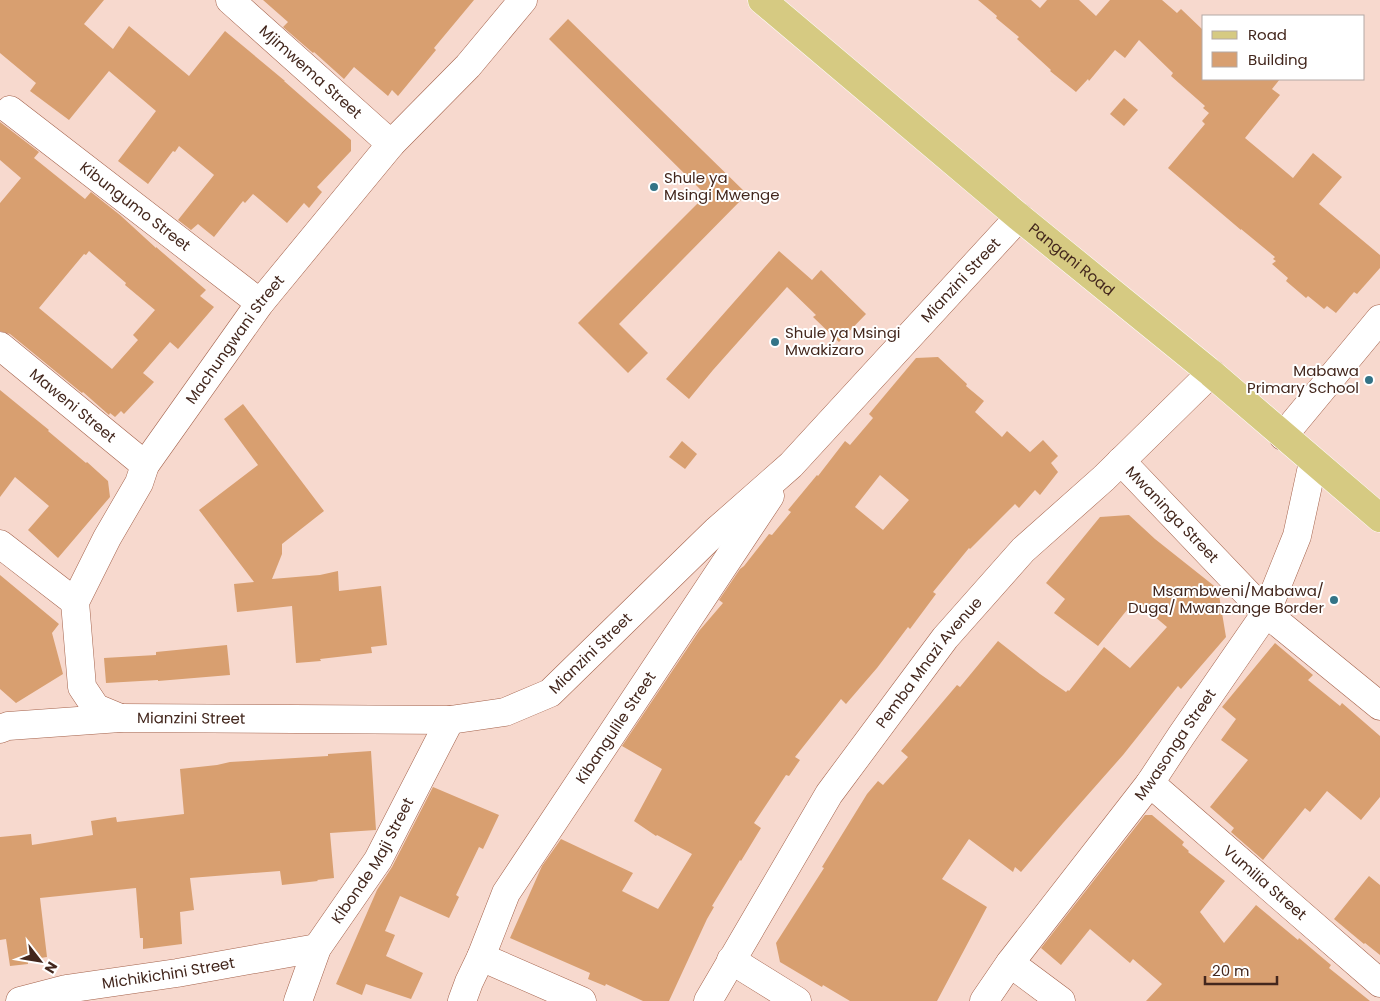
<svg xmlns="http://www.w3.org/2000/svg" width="1380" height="1001" viewBox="0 0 1380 1001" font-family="Poppins,sans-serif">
<rect width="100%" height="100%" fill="#f7d9ce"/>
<g fill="#d89f70" fill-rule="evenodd">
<path d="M0,0H104L84,24L113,49L129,26L189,76L225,31L285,81H284L341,131L351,140V151L317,187L322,192L309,208L304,203L287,223L253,194L245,203L243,201L214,237L198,224L191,230L178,220L214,175L213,174L179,146L175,152L173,151L148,184L118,161L156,111L109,71L69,120L30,91L36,83L0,53Z"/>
<path d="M263,0H474L434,48L436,50L398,96L392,90L388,96L354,67L344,79L314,52L313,53L283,27L288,22Z"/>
<path d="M978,0H1031L1040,8L1047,0H1079L1096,16L1110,0H1162L1177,13L1181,9L1204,31V79H1280L1272,89L1280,95L1245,138L1293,178L1313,153L1342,177L1319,204L1380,255V268L1357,294L1354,292L1336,313L1327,306L1324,309L1308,296L1306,298L1286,281L1288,278L1272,264L1276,261L1273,259L1275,257L1241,229V230L1168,168L1205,124L1202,121L1209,113L1203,108L1205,106L1171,76L1173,73L1139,40L1125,58L1115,50L1089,81L1088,79L1076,92L1050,71L1051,70L1017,39L1019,37L996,18L997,16Z"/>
<path d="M568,19L747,194L619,324L648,353L628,373L578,323L706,195L549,39Z"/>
<path d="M1124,98L1138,110L1124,126L1110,114Z"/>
<path d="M0,122L39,152L34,158L85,199L91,192L120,215L156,248V247L206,290L200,296L214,307L178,349L170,342L143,373L154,382L124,414L121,411L115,417L110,413L109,415L83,392L82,393L10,334L0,331V203L21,178L0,160ZM89,251L126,283L125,285L155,310L133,335L138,340L112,369L39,308L84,254L86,255Z"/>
<path d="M779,251L812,280L821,270L866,314L839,342L813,317L816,315L787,287L713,370L689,399L666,379Z"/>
<path d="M938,357L967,384L966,386L984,401L975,412L1002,437L1007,431L1030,452L1043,440L1058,456L1051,463L1058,472L1040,495L1035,490L1019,508L1015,504L970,549L969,548L933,592L936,594L910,629L908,627L877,668L846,704L841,699L795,757L800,760L789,776L786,775L754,823L761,828L741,861L740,860L712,906L714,907L707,919L669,1001H643L606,984L605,986L588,979L590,973L510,938L542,866L561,839L633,873L622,891L658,909L692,854L657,835L656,836L634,821L662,769L622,746L699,631L723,603L719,600L740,569L744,566L769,534L772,535L791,512L788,510L817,475L818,476L845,441L850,445L873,418L869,414L916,358ZM880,475L909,500L883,530L855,507Z"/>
<path d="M0,390L49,430L48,431L86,463L87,462L108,481L110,497L58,558L28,530L49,506L15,477L0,497Z"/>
<path d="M243,404L324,511L282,544V554L272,579L320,575L338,571L339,591L381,586L387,645L371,647L372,653L320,659L321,661L296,663L292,606L237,612L234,584L254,582L199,510L258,465L224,419Z"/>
<path d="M682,441L697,454L685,469L669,457Z"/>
<path d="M1129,515L1155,539L1218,589L1226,637L1181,689L1178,686L1123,755L1063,823L1021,872L1015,867L1013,872L969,839L942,879L987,907L937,1001H850L823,985L822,987L780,962L776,943L824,868L822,867L867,794L878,781L883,785L908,757L901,751L957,685L960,687L998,641L1040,674L1066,692L1068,690L1069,691L1104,647L1130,668L1167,627L1135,600L1098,646L1054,613L1065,599L1046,583L1100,517Z"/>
<path d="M0,575L59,624L52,633L63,674L16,703L0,689Z"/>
<path d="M1275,643L1313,675L1308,680L1340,706L1342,703L1380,736V797L1361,820L1327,791L1310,812L1305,808L1263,860L1231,832L1234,828L1210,807L1248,760L1221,740L1236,719L1222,707Z"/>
<path d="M227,645L230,675L158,681V680L106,683L104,658L156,655V652Z"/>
<path d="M371,751L376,830L330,833L334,878L317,880L318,881L282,885L280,871L190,878L194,910L180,912L182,944L143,949V938H140L136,888L40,898L47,957L28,960V964L10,966L6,939L0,940V837L31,834L32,845L93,835L91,821L116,817L117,822L184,814L180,769L217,765L230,762L328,756V754Z"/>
<path d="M433,787L499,815L483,849L479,847L456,895L459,897L449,918L400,896L385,931L395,935L386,956L423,973L411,999L366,984L362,995L336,984L377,890L392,867Z"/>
<path d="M1145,815H1152L1184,842L1182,845L1189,851L1188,852L1225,881L1200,912L1224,943L1256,905L1298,940L1299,938L1331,965L1329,968L1370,1001H1146L1162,984L1133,959L1130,963L1090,929L1061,965L1041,948Z"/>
<path d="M1369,876L1380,885V955L1365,943L1364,944L1334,919Z"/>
</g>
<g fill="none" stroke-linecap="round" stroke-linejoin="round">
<g stroke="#a4624b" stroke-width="29">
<g id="minor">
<path id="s1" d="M230,0L391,144"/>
<path id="s2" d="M10,110L260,303"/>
<path id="s3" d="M0,346L145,465"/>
<path d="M1283,436L1380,319"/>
<path id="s4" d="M1121,461L1266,613L1380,706"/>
<path d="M0,544L75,602"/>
<path id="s5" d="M120,718L96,708L82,687L75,602L107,538L139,483L145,465L260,303L391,144L468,66L523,0"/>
<path id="s6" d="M0,729L8,726L120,718L450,720L505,712L550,693L716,531L791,465L1019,217"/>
<path id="s7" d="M1150,783L1380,983"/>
<path d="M481,957L582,1001"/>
<path d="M731,960L797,1001"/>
<path d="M1010,963L1061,1001"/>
<path id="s8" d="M20,1001L66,989L177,973L317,948"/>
<path id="s9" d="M298,1001L317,948L378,860L450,720"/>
<path id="s10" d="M462,1001L469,982L481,957L506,893L770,496"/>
<path id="s11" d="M708,1001L829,794L945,638L1023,550L1104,478L1211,373"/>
<path id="s12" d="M984,1001L1010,963L1150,783L1181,736L1266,613L1297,536L1313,462"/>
</g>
</g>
<g stroke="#fff" stroke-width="29">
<g id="major">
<path id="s13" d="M762,0L1019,217L1211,373L1380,518"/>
</g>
</g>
<use href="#minor" stroke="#fff" stroke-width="28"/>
<use href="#major" stroke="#d6ca82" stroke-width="28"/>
</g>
<g fill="#337487" stroke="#fff" stroke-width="2">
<circle cx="654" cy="187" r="5"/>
<circle cx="775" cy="342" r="5"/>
<circle cx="1369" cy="380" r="5"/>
<circle cx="1334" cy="600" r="5"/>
</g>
<g text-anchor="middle" stroke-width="4" stroke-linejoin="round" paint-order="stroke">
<g font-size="15" fill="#43271d" stroke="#fff">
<text dy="5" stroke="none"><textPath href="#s1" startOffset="108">Mjimwema Street</textPath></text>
<text dy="5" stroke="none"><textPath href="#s2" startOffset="158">Kibungumo Street</textPath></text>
<text dy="5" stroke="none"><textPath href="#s13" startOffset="404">Pangani Road</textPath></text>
<text dy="5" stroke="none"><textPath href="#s6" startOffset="1138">Mianzini Street</textPath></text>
<text dy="5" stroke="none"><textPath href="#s5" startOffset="445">Machungwani Street</textPath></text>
<text dy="5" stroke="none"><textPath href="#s3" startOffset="94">Maweni Street</textPath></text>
<text dy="5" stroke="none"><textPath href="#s4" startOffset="74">Mwaninga Street</textPath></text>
<text dy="5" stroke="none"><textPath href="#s6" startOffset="612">Mianzini Street</textPath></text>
<text dy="5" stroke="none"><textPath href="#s11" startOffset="405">Pemba Mnazi Avenue</textPath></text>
<text dy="5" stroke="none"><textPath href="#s6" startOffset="192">Mianzini Street</textPath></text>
<text dy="5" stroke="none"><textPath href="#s10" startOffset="315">Kibangulile Street</textPath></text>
<text dy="5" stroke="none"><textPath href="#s12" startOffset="320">Mwasonga Street</textPath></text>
<text dy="5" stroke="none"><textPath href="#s9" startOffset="160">Kibonde Maji Street</textPath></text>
<text dy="5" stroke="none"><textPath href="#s7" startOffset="152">Vumilia Street</textPath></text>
<text dy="5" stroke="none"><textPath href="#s8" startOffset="151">Michikichini Street</textPath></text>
</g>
<g font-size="15" fill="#43271d" stroke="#fff" text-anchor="start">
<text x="664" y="183">Shule ya<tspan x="664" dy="17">Msingi Mwenge</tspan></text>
<text x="785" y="338">Shule ya Msingi<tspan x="785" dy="17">Mwakizaro</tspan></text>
<text x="1359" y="376" text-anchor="end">Mabawa<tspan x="1359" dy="17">Primary School</tspan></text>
<text x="1324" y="596" text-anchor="end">Msambweni/Mabawa/<tspan x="1324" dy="17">Duga/ Mwanzange Border</tspan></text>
</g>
</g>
<rect x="1202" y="15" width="162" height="65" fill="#ffffff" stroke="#b4a9a5"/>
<rect x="1212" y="31" width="25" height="8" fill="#d6ca82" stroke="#b4a9a5"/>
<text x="1248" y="40" font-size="15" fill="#43271d">Road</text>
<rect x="1212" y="52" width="25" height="15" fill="#d89f70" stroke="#b4a9a5"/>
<text x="1248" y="65" font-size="15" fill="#43271d">Building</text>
<g transform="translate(40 961) rotate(121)" stroke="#ffffff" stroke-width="4" paint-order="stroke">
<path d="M0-4L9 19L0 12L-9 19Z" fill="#43271d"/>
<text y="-8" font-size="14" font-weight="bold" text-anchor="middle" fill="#43271d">N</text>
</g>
<path d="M1205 976v8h72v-8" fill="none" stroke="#43271d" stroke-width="2.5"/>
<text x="1212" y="976" font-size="15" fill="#43271d" stroke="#ffffff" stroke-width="4" paint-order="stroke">20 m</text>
</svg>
